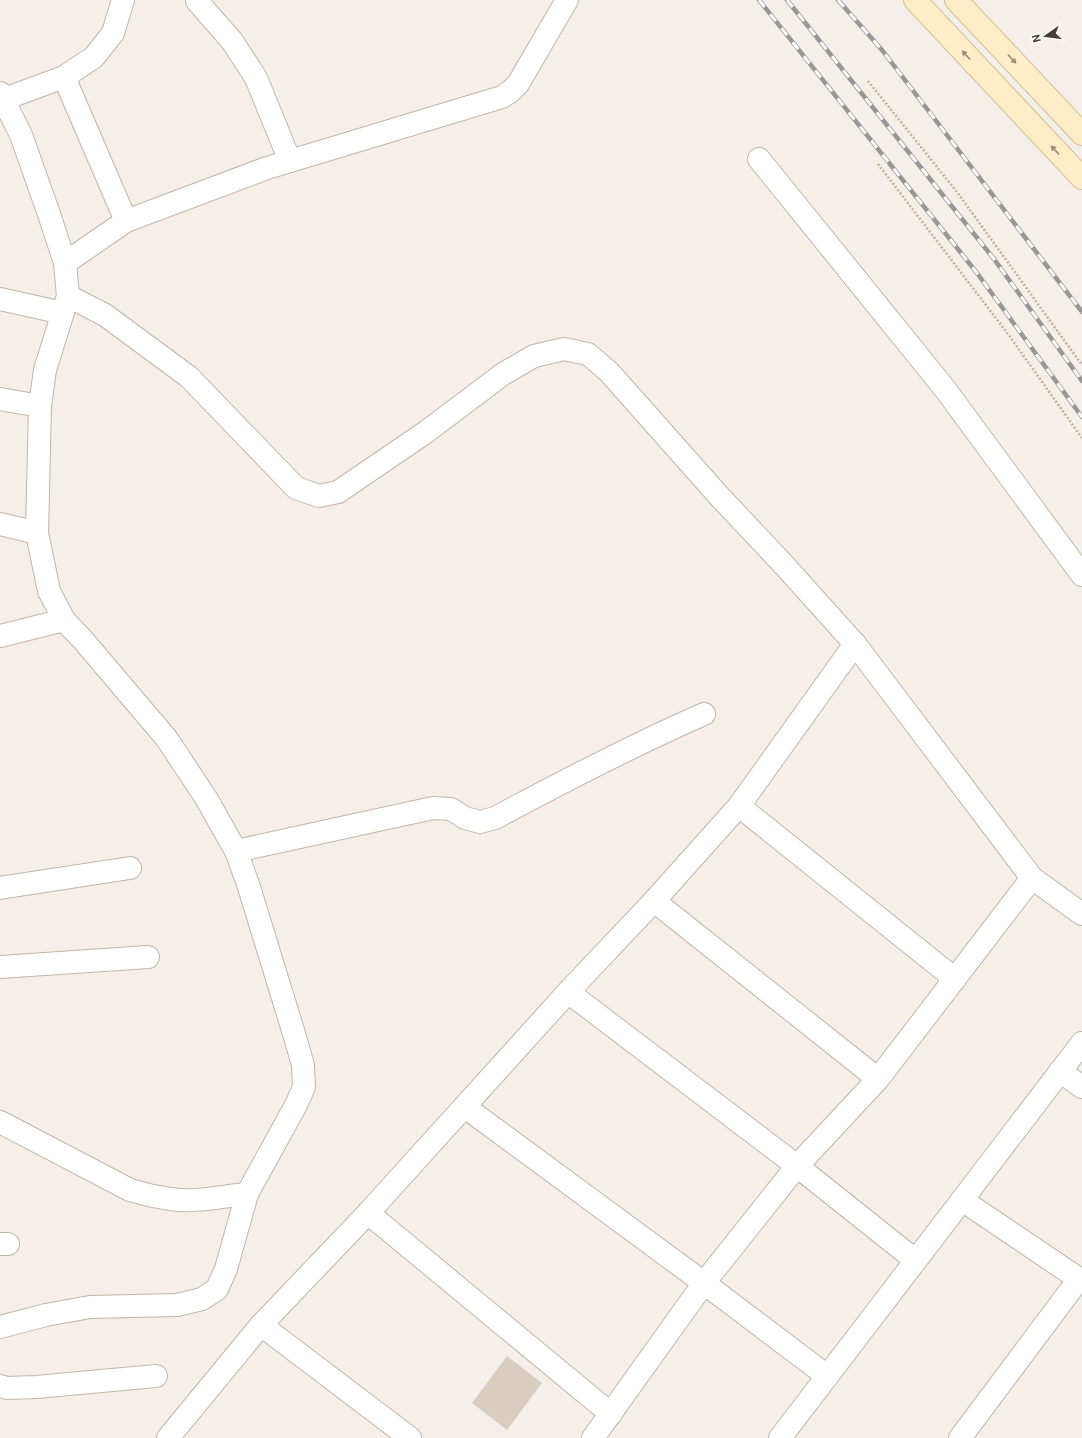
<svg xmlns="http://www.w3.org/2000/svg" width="1082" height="1438" viewBox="0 0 1082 1438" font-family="Roboto,sans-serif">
<rect width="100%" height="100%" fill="#f4efe8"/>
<path fill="#d9cdc0" d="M507,1356L542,1383L507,1430L472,1403Z"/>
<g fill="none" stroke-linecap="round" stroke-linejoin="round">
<g stroke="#c0b6aa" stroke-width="24">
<g id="street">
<path d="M197,1L232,41L256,78L290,161"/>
<path d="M64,77L126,221"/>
<path d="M0,93L21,135L49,214L65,263L68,296L45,370L40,406L37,533L49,591L64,620L83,640L167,739L206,798L236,851L248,884L295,1037L303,1065L304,1087L296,1105L247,1194L226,1269L217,1289L202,1299L177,1305L90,1307L46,1315L0,1327"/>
<path d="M4,99L64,77L94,57L113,33L123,0"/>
<path d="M759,159L945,389L1082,575"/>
<path d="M65,263L126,221L267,168L502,97L511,91L518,84L567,0"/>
<path d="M68,296L105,315L189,377L296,488L319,496L338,492L426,432L503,374L534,356L564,349L588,354L609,372L719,496L784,565L855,644L1032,878L1082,914"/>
<path d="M0,299L63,313"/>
<path d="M0,399L40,406"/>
<path d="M0,524L37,533"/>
<path d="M0,636L64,620"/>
<path d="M739,806L955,979"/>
<path d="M236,851L433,808L451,809L465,818L480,822L495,818C564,781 633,745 704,714"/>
<path d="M0,888L130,868"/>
<path d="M654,901L878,1079"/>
<path d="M0,967L148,957"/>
<path d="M568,992L797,1166L915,1260"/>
<path d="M1060,1071L1082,1087"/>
<path d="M465,1107L704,1283L827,1376"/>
<path d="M0,1122L130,1190C143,1194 156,1197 170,1199C195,1203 222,1196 247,1194"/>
<path d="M962,1200L1082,1281"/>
<path d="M368,1213L611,1414"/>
<path d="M0,1244H8"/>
<path d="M261,1325L410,1438"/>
<path d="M0,1386L7,1388L36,1387L156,1376"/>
<path d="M168,1438L261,1325L368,1213L568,992L654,901L739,806L855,644"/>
<path d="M593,1438L704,1283L797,1166L878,1079L1032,878"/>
<path d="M780,1438L1082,1043"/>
<path d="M960,1438L1079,1279"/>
</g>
</g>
<g stroke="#d5c096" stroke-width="24">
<g id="secondary">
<path d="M915,0L1082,178"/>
<path d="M956,0L1082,134"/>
</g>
</g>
<g stroke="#c2b19b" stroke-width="2.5" stroke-dasharray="2 2" stroke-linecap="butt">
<path d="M868,81L957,192L1082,365"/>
<path d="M878,164L1008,334L1082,438"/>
</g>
<use href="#street" stroke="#fff" stroke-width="22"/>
<use href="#secondary" stroke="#ffedc7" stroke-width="22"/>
<g stroke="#979797" stroke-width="4.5">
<g id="rail">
<path d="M759,0L977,273L1082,417"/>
<path d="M787,0L994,259L1082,381"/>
<path d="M838,0L882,50L1082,312"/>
</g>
</g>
<use href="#rail" stroke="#fff" stroke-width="3" stroke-dasharray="9" stroke-linecap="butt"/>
</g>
<defs><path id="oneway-solid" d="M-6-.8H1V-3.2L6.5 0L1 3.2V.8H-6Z"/></defs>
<g fill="#9a8d77">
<use href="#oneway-solid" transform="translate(966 55) rotate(-133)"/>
<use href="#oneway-solid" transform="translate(1012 59) rotate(47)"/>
<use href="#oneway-solid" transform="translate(1055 150) rotate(-133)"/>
</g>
<g transform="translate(1046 36) rotate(256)" stroke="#ffffff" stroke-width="3" paint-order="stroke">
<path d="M0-3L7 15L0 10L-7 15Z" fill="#483f36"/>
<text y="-6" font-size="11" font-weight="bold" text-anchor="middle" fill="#483f36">N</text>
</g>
</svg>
